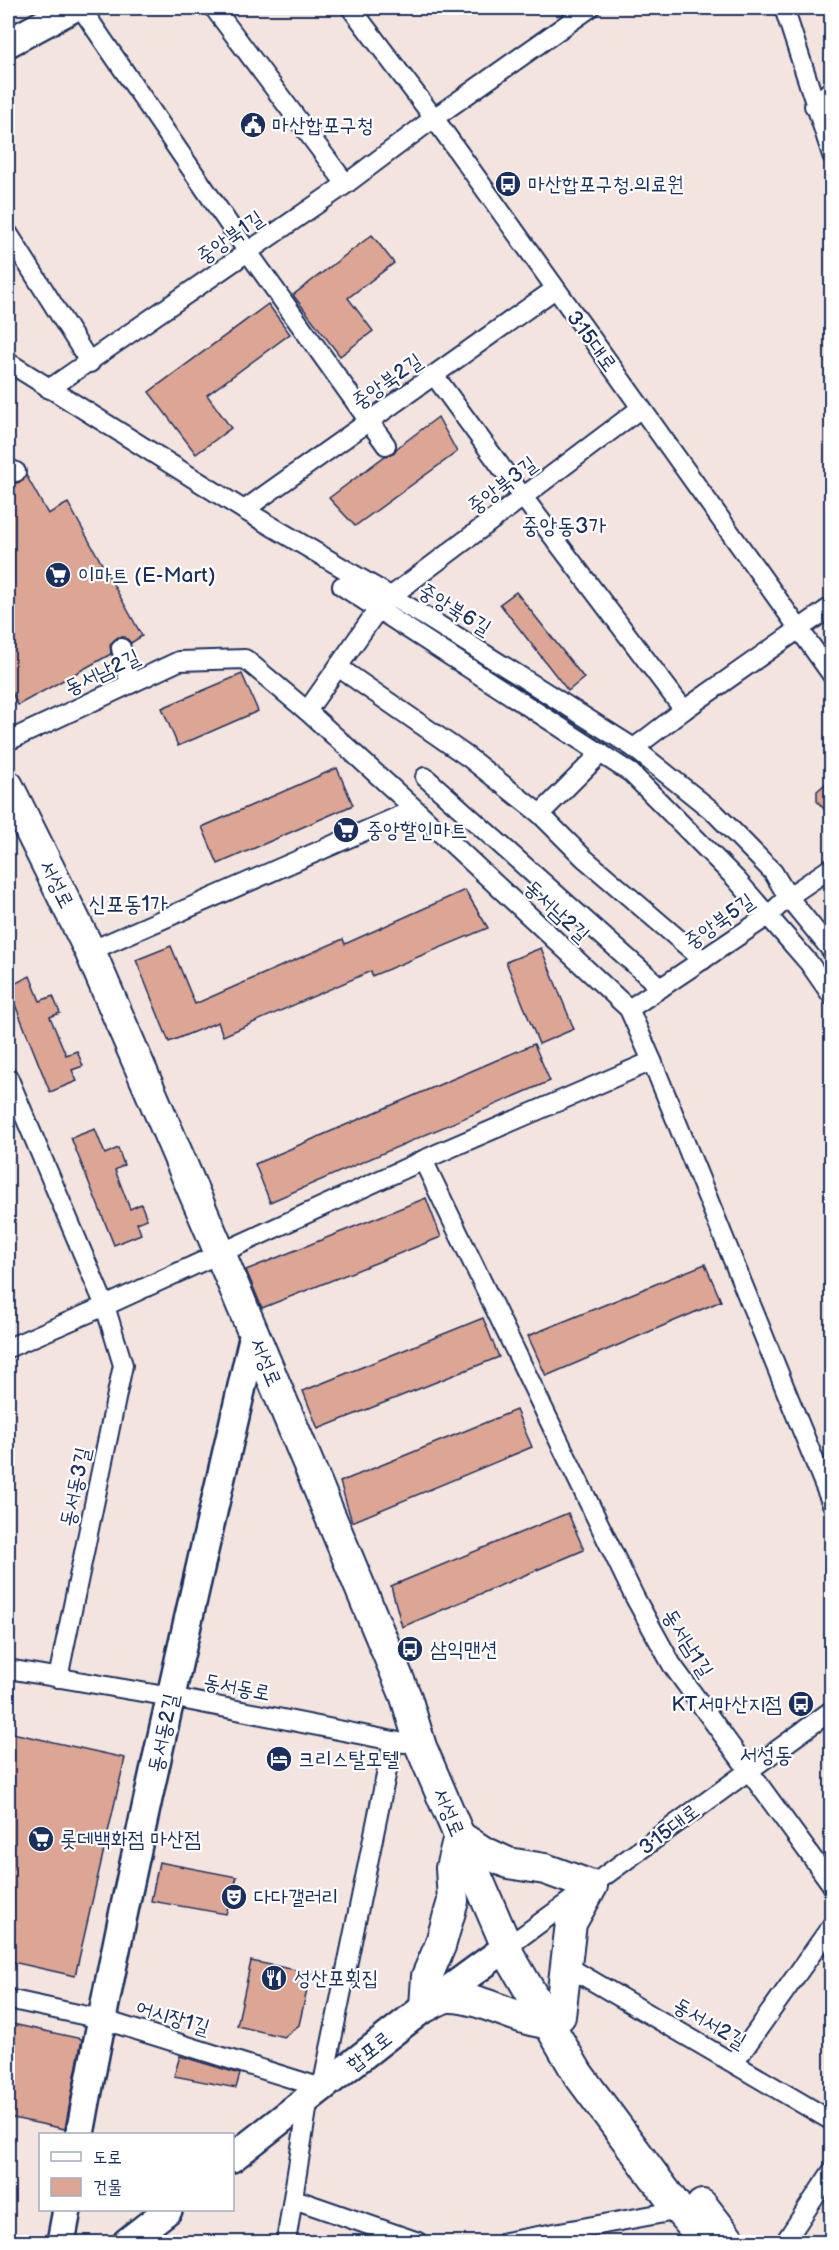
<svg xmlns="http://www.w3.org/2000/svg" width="839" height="2250" viewBox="0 0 839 2250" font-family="'Balsamiq Sans','Poor Story',sans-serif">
<rect width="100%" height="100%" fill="#f4e4df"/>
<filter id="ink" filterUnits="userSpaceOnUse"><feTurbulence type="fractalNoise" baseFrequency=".0167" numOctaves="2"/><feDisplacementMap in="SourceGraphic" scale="12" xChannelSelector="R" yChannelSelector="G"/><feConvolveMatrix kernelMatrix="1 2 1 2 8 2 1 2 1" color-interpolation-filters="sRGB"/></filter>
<g filter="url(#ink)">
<g fill="#dca594" stroke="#1b2f5e" stroke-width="1.5">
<path d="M372,235L394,263L348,298L373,331L340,356L293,295Z"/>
<path d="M268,304L290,334L207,395L231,428L196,454L149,392Z"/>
<path d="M438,417L457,452L355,526L329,498L385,456L393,454L397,448Z"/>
<path d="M26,475L48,514L68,503L142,636L131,643L125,637H118L110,644L111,654L18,705L8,685V480L17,483L23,481Z"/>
<path d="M516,592L584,678L568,691L500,604Z"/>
<path d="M242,674L258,711L178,746L162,708Z"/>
<path d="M337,768L353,805L218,864L202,827Z"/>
<path d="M831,779V817L817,801V791Z"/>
<path d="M465,890L488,928L372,976L371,971L223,1036L218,1022L169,1042L136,960L171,946L195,1004L343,939L345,944Z"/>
<path d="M541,948L574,1029L539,1044L506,962Z"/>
<path d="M30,976L40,1001L53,996L60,1013L50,1017L66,1055L77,1051L83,1066L72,1070L77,1081L50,1092L8,987Z"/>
<path d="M534,1044L550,1081L270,1202L255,1164Z"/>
<path d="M95,1129L105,1154L118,1148L124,1165L115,1170L130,1209L141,1204L147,1219L137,1223L141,1234L114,1245L71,1138Z"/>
<path d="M426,1198L441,1237L262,1308L246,1270Z"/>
<path d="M705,1264L721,1301L546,1376L528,1336Z"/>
<path d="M483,1318L499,1357L318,1429L303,1391Z"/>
<path d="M516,1410L532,1447L352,1522L340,1482Z"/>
<path d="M568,1513L584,1550L402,1627L391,1586Z"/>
<path d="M8,1732L125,1758L75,1976L8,1961Z"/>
<path d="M159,1862L237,1877L226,1914L151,1901Z"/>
<path d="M251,1961L311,1973L299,2025L284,2037L237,2026Z"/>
<path d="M8,2023L82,2039L65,2129L8,2117Z"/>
<path d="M180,2056L240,2074L236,2088L174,2076Z"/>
</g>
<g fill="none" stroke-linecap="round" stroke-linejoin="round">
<g stroke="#1b2f5e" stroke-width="22">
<g id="minor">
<path d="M81,8L248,252L386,445"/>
<path d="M214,8L346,184"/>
<path d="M351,8L434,118L832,675"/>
<path d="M784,8L832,155"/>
<path d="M814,106L832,89"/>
<path d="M8,233L90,363"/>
<path d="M8,362L244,510L426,617L634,748L715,813L773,872L788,897L832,951"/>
<path d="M434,375L523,497L684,710"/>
<path d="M49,389L346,184L434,118L590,8"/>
<path d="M8,468L16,472"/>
<path d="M244,510L555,289"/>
<path d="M342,586L631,773L736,879L809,963L832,996"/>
<path d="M121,648L130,684"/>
<path d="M338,667L468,757L540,814L601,753"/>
<path d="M307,711L374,615L390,597L641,408"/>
<path d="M8,741L179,661L245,659L307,711L415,809L629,1009L652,1061L832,1504"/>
<path d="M634,748L684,710L832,606"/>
<path d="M425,777L661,988"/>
<path d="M540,814L584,858L703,960"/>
<path d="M90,951L415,809"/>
<path d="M629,1009L768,916L788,897L832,867"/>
<path d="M8,1077L105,1306L123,1365L58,1678"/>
<path d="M423,1160L634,1596L672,1665L832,1885"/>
<path d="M8,1348L105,1306L441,1152L652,1061"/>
<path d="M8,1669L171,1697L404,1743"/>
<path d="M507,1947L832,1710"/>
<path d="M565,1965L832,2121"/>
<path d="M8,1999L101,2019L322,2088L393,1741"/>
<path d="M734,2063L832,1925"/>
<path d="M294,2199L418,2242"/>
<path d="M286,2242L309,2097"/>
<path d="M505,2242L686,2209"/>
<path d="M785,2242L832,2171"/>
</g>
</g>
<g stroke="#1b2f5e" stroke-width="32">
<g id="secondary">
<path d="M8,43L73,8"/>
<path d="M80,2134C129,1866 193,1600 254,1334"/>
<path d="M232,2158L425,2007L507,1947"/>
<path d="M61,2242L67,2210"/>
<path d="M127,2242L168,2210"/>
</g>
</g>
<g stroke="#1b2f5e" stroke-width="34">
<g id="primary">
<path d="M8,786L90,951L220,1253L406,1697L421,1747L507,1947L509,1955L578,2074L682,2214L706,2242"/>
<path d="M548,2023C515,2020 483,1998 451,1997C443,1996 432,2004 425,2007L427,1976L440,1946L453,1901L451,1868L459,1836L482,1851L508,1863L545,1869L592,1886L571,1923L560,2016"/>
<path d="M702,2205L731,2242"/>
</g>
</g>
<use href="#minor" stroke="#fff" stroke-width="18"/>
<use href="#secondary" stroke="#fff" stroke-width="27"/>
<use href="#primary" stroke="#fff" stroke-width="30"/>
</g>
</g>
<defs>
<g id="civic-disc" transform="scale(1.35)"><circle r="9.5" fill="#1b2f5e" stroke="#fff"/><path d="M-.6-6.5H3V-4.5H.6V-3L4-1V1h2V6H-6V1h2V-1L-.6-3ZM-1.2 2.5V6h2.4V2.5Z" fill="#fff"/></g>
<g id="bus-disc" transform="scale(1.35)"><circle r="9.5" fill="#1b2f5e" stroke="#fff"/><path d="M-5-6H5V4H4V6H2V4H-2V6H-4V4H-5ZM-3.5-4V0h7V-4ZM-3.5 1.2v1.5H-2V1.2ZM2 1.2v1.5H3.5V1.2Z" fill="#fff"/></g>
<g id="supermarket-disc" transform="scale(1.35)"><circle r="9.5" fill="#1b2f5e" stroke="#fff"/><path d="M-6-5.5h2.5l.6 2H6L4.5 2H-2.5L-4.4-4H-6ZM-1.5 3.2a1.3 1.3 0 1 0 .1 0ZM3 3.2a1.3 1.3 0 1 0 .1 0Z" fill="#fff"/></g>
<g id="hotel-disc" transform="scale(1.35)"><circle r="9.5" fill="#1b2f5e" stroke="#fff"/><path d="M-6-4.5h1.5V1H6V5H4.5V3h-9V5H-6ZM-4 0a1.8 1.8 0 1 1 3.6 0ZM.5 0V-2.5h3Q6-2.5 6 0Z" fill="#fff"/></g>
<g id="theatre-disc" transform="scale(1.35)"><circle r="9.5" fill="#1b2f5e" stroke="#fff"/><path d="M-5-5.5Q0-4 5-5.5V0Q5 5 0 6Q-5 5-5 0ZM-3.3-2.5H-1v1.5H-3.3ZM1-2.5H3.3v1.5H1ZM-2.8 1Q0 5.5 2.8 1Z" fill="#fff"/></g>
<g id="restaurant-disc" transform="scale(1.35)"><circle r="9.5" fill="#1b2f5e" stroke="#fff"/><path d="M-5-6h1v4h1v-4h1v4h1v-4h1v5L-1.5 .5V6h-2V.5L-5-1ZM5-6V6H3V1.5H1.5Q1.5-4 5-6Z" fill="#fff"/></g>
</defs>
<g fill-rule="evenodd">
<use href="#civic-disc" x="253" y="125"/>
<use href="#bus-disc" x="508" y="184"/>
<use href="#supermarket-disc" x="58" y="575"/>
<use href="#supermarket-disc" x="346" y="830"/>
<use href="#bus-disc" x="410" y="1649"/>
<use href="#bus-disc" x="801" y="1704"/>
<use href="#hotel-disc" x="279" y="1759"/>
<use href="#supermarket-disc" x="41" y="1839"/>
<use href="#theatre-disc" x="234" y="1897"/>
<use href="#restaurant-disc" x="274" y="1978"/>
</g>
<g text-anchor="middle" stroke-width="4.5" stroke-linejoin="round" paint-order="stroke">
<g font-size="21" fill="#1b2f5e" stroke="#fff" text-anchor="start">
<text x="272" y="132">마산합포구청</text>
<text x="528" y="191">마산합포구청.의료원</text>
<text x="78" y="582">이마트 (E-Mart)</text>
<text x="366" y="837">중앙할인마트</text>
<text x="430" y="1656">삼익맨션</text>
<text x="782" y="1711" text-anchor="end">KT서마산지점</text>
<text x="298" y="1766">크리스탈모텔</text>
<text x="60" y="1846">롯데백화점 마산점</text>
<text x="254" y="1904">다다갤러리</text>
<text x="294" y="1985">성산포횟집</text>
</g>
<g font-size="21" fill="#1b2f5e" stroke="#fff">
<text transform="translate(230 237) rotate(-35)" y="7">중앙북1길</text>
<text transform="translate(592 341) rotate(54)" y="7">3·15대로</text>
<text transform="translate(387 381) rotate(-35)" y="7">중앙북2길</text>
<text transform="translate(502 485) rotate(-37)" y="7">중앙북3길</text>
<text transform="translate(455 609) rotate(31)" y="7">중앙북6길</text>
<text transform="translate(102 672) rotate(-25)" y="7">동서남2길</text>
<text transform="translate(57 884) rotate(63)" y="7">서성로</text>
<text transform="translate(557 911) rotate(43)" y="7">동서남2길</text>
<text transform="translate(719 921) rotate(-35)" y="7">중앙북5길</text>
<text transform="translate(266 1362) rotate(67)" y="7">서성로</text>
<text transform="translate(75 1487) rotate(-78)" y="7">동서동3길</text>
<text transform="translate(688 1643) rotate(58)" y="7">동서남1길</text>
<text transform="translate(237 1687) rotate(11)" y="7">동서동로</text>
<text transform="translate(163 1733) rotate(-78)" y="7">동서동2길</text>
<text transform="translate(449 1812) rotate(67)" y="7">서성로</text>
<text transform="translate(669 1829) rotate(-37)" y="7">3·15대로</text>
<text transform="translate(173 2017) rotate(17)" y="7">어시장1길</text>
<text transform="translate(710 2023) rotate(30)" y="7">동서서2길</text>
<text transform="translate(369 2051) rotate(-38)" y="7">합포로</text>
</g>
<g font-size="22" fill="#1b2f5e" stroke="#fff">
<text x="564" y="533">중앙동3가</text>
<text x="128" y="911">신포동1가</text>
<text x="766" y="1762">서성동</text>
</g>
</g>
<rect width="839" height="2250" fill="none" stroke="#fff" stroke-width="30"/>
<rect x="15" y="15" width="809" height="2220" fill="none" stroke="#1b2f5e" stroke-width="2" filter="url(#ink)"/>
<rect x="39" y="2133" width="195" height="78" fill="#ffffff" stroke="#a4acbf" stroke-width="1.5"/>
<rect x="51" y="2152" width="30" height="9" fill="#ffffff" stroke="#a4acbf" stroke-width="1.5"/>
<text x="93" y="2163" font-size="18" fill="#1b2f5e">도로</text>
<rect x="51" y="2178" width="30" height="18" fill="#dca594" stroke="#a4acbf" stroke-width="1.5"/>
<text x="93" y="2193" font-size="18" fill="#1b2f5e">건물</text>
</svg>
